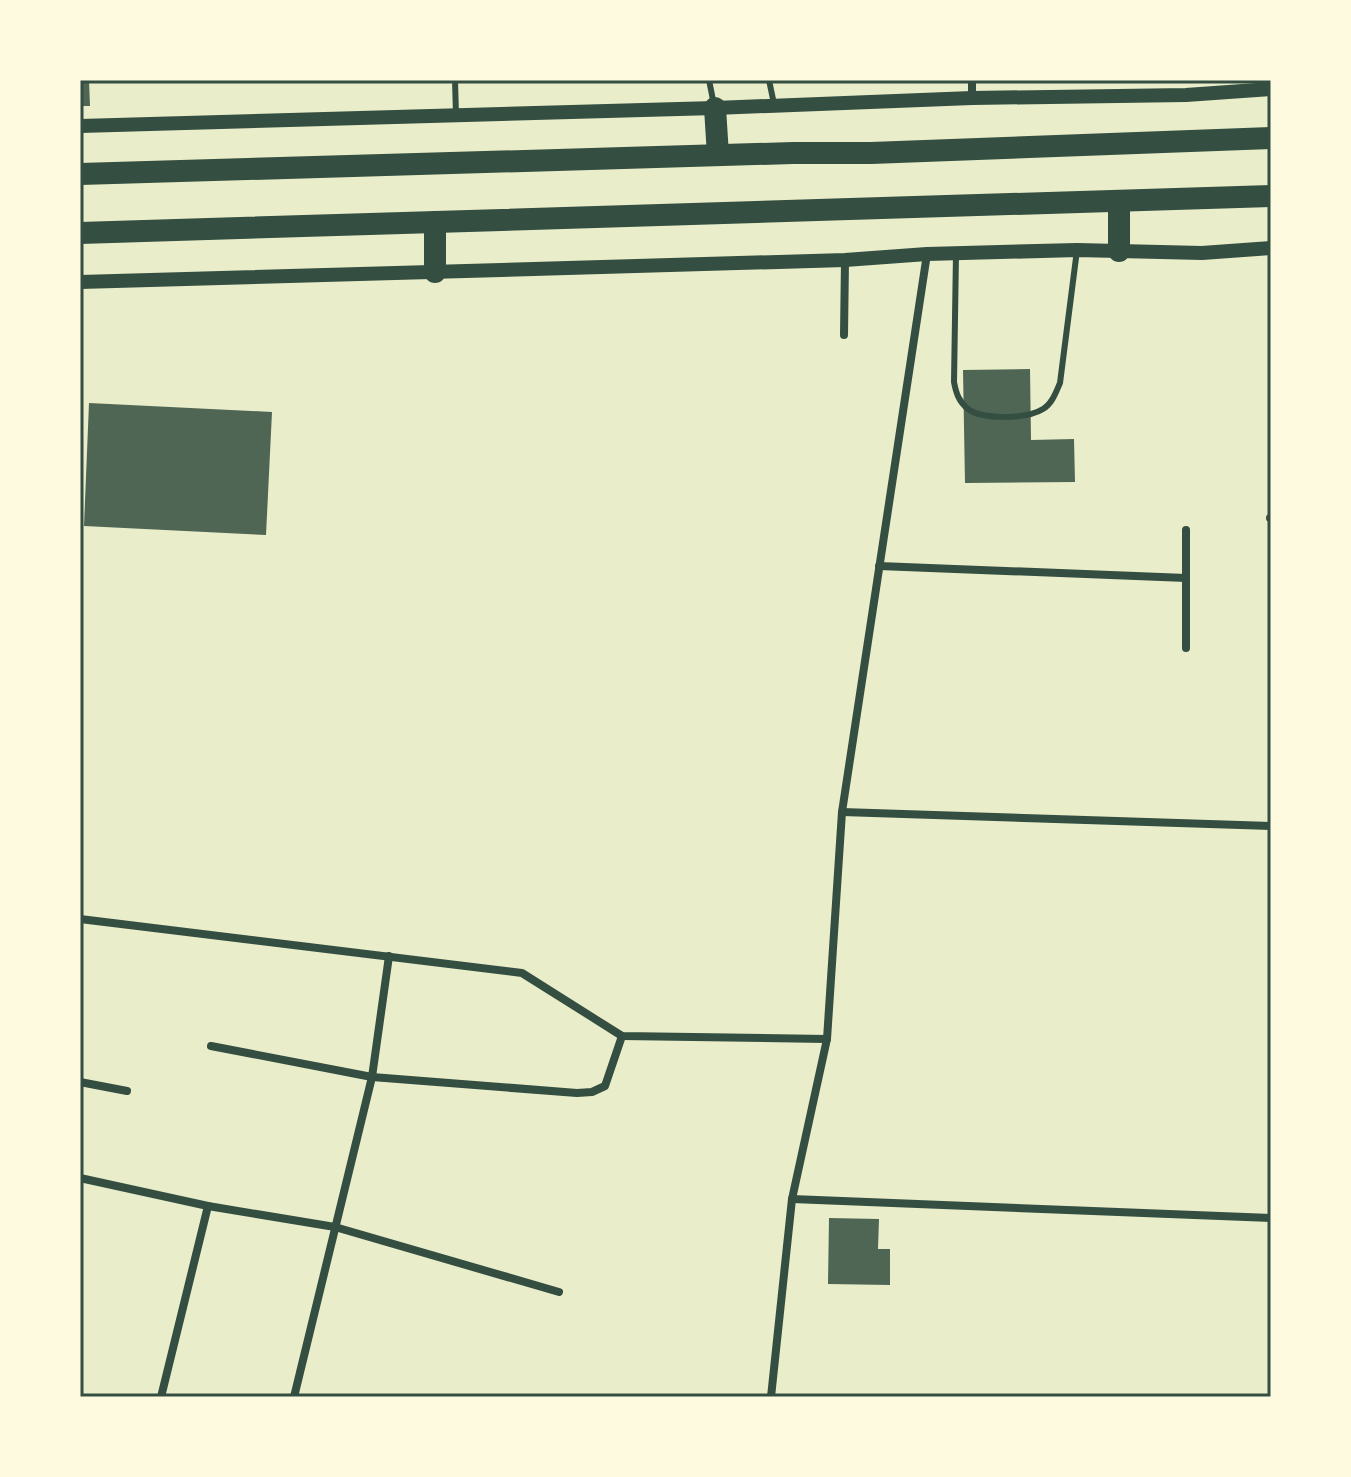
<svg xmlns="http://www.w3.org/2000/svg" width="1351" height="1477" viewBox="0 0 1351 1477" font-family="Figtree,sans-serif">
<rect width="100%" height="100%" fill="#e9edc9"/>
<g fill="#4f6655">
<path d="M80,80H89L90,106H80Z"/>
<path d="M1030,369L1031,440L1074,439L1075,482L965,483L963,370Z"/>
<path d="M89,403L272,412L266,535L84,526Z"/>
<path d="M829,1218L879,1219L878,1249H890V1285L828,1284Z"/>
</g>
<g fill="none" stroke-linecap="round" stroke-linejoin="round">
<g stroke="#344e41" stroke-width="6">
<path d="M455,80L456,115"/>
<path d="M709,80L714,105"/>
<path d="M769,80L774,104"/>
<path d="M956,254L954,382C956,393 959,402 968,409C983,420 1027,419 1043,409C1052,404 1056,392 1060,383L1077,250"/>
</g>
<g stroke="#344e41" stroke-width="8">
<path d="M972,80V98"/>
<path d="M844,335L845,260"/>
<path d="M1270,518H1271"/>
<path d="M1186,530V648"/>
<path d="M879,566L1186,578"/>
<path d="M842,812L1271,826"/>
<path d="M80,919L522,973L622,1036L827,1039"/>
<path d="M211,1046L372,1077L577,1093L592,1092L605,1086L622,1036"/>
<path d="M80,1082L127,1091"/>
<path d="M80,1178L208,1206L335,1227L559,1292"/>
<path d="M792,1199L1271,1218"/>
<path d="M161,1397L208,1206"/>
<path d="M294,1397L372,1077L389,956"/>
<path d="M771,1397L792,1199L827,1039L842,812L927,254"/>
</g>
<g stroke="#344e41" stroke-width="14">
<path d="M80,126L715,108L972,98L1186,95L1271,89"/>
<path d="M80,282L845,260L927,254L1077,250L1202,253L1271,248"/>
</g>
<g stroke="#344e41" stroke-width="22">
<path d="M715,108L718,155"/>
<path d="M80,174L793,153H871L1271,138"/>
<path d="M1119,201V251"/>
<path d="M435,222V272"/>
<path d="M80,233L1271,196"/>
</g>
</g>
<rect width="1351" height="1477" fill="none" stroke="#fefae0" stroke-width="164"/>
<rect x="82" y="82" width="1187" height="1313" fill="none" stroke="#344e41" stroke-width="3"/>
</svg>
